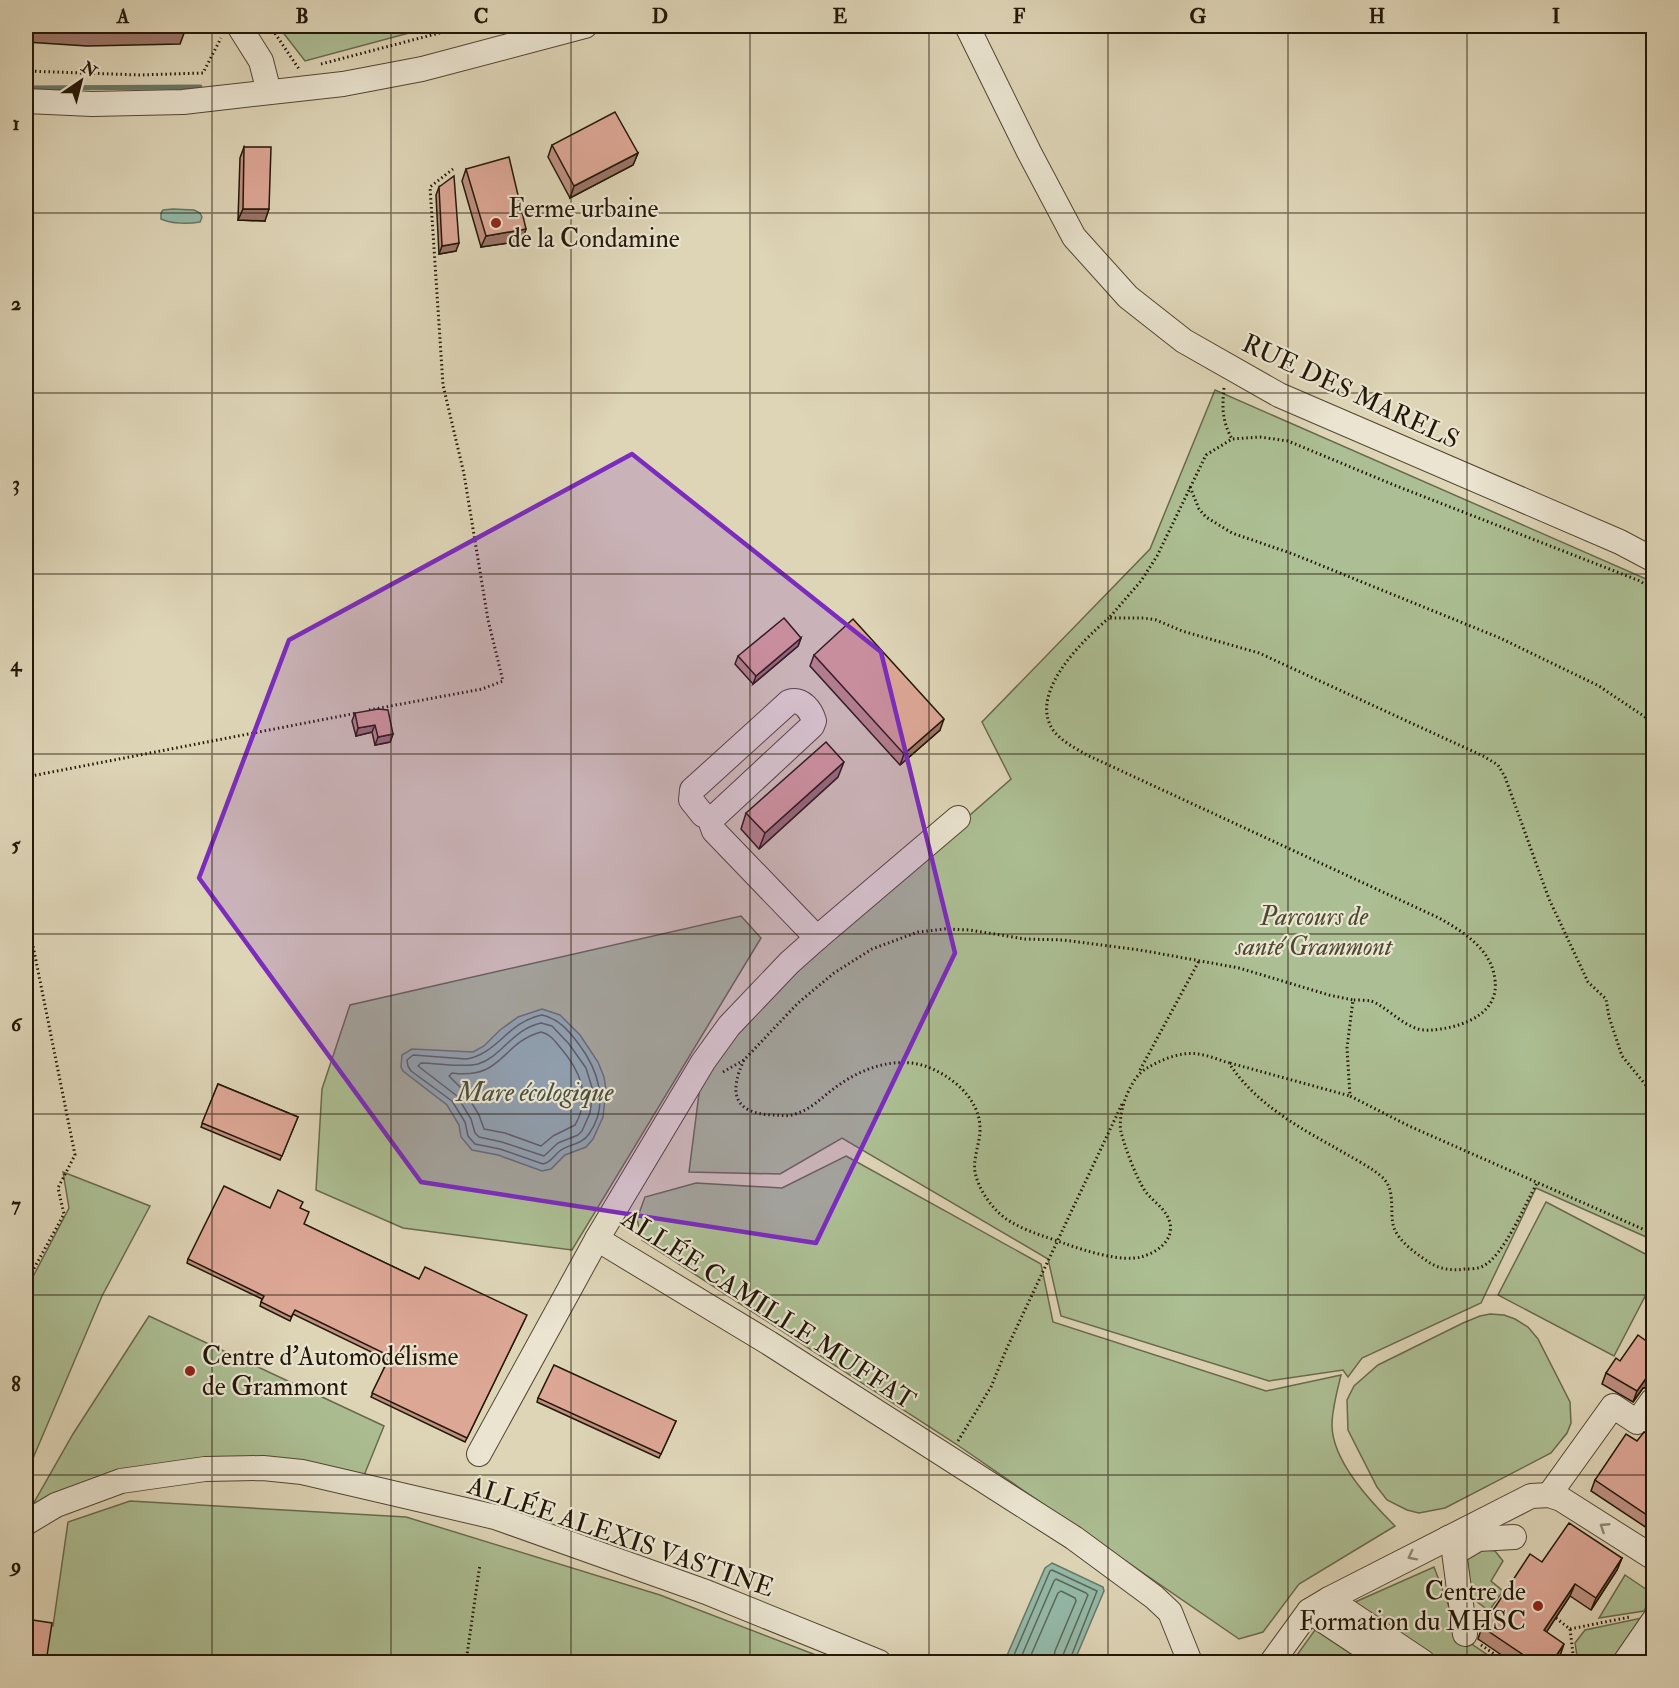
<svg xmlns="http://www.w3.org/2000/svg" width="1679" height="1688" viewBox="0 0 1679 1688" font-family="'IM FELL Double Pica',serif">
<rect width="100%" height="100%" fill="#ded5b7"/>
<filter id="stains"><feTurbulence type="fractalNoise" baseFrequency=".00333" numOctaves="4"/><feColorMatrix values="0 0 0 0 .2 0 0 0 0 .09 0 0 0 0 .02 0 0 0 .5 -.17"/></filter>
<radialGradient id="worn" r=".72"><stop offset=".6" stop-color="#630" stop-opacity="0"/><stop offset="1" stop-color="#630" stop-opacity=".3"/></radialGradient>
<g fill="#acbe93" stroke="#686a4d" stroke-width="1.5">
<path d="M278,26H435L305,61Z"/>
<path d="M1215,390L1653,582V1240L1536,1188L1481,1303L1362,1358L1348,1377L1343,1370L1269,1381L1061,1316L1048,1259L842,1138L780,1174L689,1172L703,1062L729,1026L1011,779L982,722L1150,549Z"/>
<path d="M741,916L761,938L572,1250L403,1228L316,1190L322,1089L350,1005Z"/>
<path d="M846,1156L1041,1264L1053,1322L1266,1391L1341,1375C1337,1392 1332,1409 1332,1425C1332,1461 1371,1502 1395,1526L1299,1584L1263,1632L1239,1639L956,1444L642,1240L637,1219L645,1197L696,1183L782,1188Z"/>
<path d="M63,1172L150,1206L102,1296L31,1463L26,1470V1290L69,1208Z"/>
<path d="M1546,1202L1653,1258V1281L1614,1356L1498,1295Z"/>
<path d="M1490,1314L1504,1315L1515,1319L1528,1327L1538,1339L1570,1402L1571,1423L1567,1433L1551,1453L1445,1508L1419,1513L1407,1510L1387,1500L1377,1487L1348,1430L1347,1400L1354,1386L1378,1365L1463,1323L1480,1316Z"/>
<path d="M149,1316L384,1426L363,1478L293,1462L32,1506L73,1434Z"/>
<path d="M130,1501L406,1517L660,1595L834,1662H26V1622L53,1626L68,1522Z"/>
<path d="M1482,1549L1495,1551L1503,1561L1491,1581L1503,1591L1489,1611L1467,1594L1464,1556Z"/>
<path d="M1434,1567L1460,1636L1498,1662H1442L1353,1603Z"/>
<path d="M1625,1575L1653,1594L1644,1611L1599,1618Z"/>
<path d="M1651,1616L1620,1662H1578L1575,1643L1585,1630Z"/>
<path d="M1315,1630L1363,1662H1292Z"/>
</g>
<g fill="#94b9a8" stroke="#677868" stroke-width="1.5">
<path d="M173,209L194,210L200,213L202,217L200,222C189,224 171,224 161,219V213L163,210Z"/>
<path d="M542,1009L560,1015L580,1035L598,1062L604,1077L606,1090L603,1117L593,1139L586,1147L565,1155L551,1169L542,1171L498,1155L472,1150L461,1137L459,1125L447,1105L403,1071L401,1067L402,1055L412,1049L473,1052L484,1046L500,1030L518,1017Z"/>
<path d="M1052,1563L1103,1587L1104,1591L1074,1662H1006L1005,1660L1045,1568Z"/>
</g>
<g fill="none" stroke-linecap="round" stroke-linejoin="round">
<g stroke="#5c6858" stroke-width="1.5">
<path d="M542,1015C559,1019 568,1030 578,1043C598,1069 610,1104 589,1134C582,1144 571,1144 561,1150C554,1155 552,1162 543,1164L500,1149L475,1144L468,1136L465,1122L452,1101L411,1071L408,1066L407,1060L413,1055L466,1059C498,1054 507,1022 542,1015Z"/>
<path d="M541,1023L552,1026L569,1044L586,1068L593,1091L590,1113L582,1131L578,1135L558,1143L544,1156L502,1142L479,1137L475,1133L471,1119L457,1096L418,1066L421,1063C437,1063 464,1068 478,1064C503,1056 511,1030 541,1023Z"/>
<path d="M541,1032C550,1034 554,1040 559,1046C580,1070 592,1096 575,1125L553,1136L541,1146L505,1133L484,1129L479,1115L465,1092L449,1076L452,1073C503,1080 501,1043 541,1032Z"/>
<path d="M1011,1662L1050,1571L1052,1570L1097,1591L1069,1662"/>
<path d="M1019,1662L1054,1581L1056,1579L1086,1593L1088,1595L1063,1655L1062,1662"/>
<path d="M1028,1662L1058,1593L1061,1591L1075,1598L1076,1601L1055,1651L1053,1662"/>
</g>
<path stroke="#677868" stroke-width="5" d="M26,88L200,87"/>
<g stroke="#524633" stroke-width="26">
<g id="minor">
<path d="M239,26L261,61L269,92"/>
<path d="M967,26L1029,152L1074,237L1128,297L1184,341L1279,395L1620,542L1654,560"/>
<path d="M26,101L92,104L183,102L343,84L422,69L585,26"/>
<path d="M713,818L703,815L691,800L692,790L789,702C802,698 811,710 814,721L812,726L713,818L711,823L714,831L817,938"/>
<path d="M958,818L817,938L789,963L729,1026L703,1062L597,1239L769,1343L1074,1538L1154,1597L1170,1612L1190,1662"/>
<path d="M479,1454L597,1239"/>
<path d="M1549,1495L1613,1406L1637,1422L1652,1401"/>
<path d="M26,1523L56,1505L121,1481L205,1469L263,1468L302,1472L495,1517L706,1592L879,1662"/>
<path d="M1448,1538L1453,1544L1465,1634"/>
<path d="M1456,1552L1478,1539L1514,1537"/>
<path d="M1329,1599L1423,1662"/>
<path d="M1309,1611L1386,1662"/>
<path d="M1272,1662L1309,1611L1329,1599L1531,1496L1549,1495L1561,1499L1654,1558"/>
<path d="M1625,1662L1654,1620"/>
</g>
</g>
<g stroke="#231707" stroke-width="3" stroke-dasharray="1.5 3" stroke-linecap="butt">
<path d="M270,26L299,69"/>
<path d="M321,64L466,26"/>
<path d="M26,71L140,75L203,73L221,38"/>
<path d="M1224,388C1222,407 1222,421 1232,439"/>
<path d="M1190,487L1199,509L1206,517L1232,533L1293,554L1500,638L1599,686L1654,723"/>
<path d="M1654,591L1640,581L1394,485L1288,441L1260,437L1232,439L1206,455L1157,556L1141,581L1109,618H1144L1156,620L1182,631L1259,653L1483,756L1498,765L1505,777L1549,899L1588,982L1606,999L1609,1017L1622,1056L1654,1095"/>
<path d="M1109,618C1083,640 1028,693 1053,730C1061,741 1075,748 1087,755L1439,918C1464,932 1492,950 1495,980C1499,1012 1467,1025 1441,1029C1433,1030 1426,1031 1418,1029C1401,1024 1384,1005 1371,1001C1366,1000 1359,1000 1353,1000"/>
<path d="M369,710L482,689L503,681L488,620L464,474L443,385L430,187L453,169"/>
<path d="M26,777L357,713"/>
<path d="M26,911L75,1155L58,1188L64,1214L26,1283"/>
<path d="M744,1060C729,1092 733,1113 772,1115C780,1115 788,1117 795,1114C812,1109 822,1097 836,1087C860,1069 895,1056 925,1066C951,1075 979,1098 980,1127C981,1142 971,1161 976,1176C979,1188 988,1202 997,1211C1013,1228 1044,1236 1066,1244C1086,1251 1120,1262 1141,1257C1156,1253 1174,1241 1170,1223C1166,1208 1153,1202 1145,1191C1136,1177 1125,1148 1121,1132C1117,1114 1130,1077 1147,1068C1161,1060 1181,1051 1198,1054C1208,1055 1219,1060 1229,1063C1253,1101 1296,1126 1334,1147C1347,1155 1375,1169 1384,1179C1396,1192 1389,1213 1394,1228C1400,1243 1417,1254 1430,1263C1440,1269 1452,1271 1465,1269C1470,1269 1478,1269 1483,1266C1503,1257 1526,1203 1537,1183"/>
<path d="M1230,1063L1350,1096"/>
<path d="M1140,1070L1199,961"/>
<path d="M723,1072L744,1060L798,1003L834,973L872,949L918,932L945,929L970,930L1025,939L1063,940L1140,950L1239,968L1329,995L1353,1000L1347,1048L1350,1096L1409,1126L1654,1234"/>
<path d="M958,1441L991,1387L1006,1350L1123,1102"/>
<path d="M1556,1618L1570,1629L1574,1662"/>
<path d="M1570,1629L1630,1617"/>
<path d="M1481,1645L1506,1662"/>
<path d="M466,1662L480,1564"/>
</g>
<use href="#minor" stroke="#eae4d0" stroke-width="24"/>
</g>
<g fill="#be9081" stroke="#231707" stroke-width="1.5">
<path d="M552,145L638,153L633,165L570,198L548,157Z"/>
<path d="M244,147L265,221L238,220L240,158Z"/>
<path d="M466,169L522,241L481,247L462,181Z"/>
<path d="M439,187L456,251L439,254L436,195Z"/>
<path d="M801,638L798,646L753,684L735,664L738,656Z"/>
<path d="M814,655L940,730L900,765L810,666Z"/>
<path d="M355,713L393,734L390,742L375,745L372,732L356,736L352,721Z"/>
<path d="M838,777L759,849L741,829L746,813Z"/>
<path d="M218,1084L298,1117L280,1160L201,1127Z"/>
<path d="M270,1208H300L304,1224L419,1279L525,1319L465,1442L371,1397L388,1360L293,1314L290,1321L260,1306L262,1299L187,1263L188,1259Z"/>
<path d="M1653,1346V1387L1643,1388L1633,1402L1602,1384L1606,1373L1620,1361Z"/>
<path d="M538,1398L676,1421L659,1458L537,1402Z"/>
<path d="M1653,1438V1532L1591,1491L1595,1480L1637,1441Z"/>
<path d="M1622,1558L1617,1570L1591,1610L1570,1596L1546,1632L1560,1656L1556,1662H1512L1478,1639L1482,1627L1542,1562Z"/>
</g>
<g fill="#9b7569" stroke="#231707" stroke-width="1.5">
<path d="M26,26L186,28L180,44L87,46L26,42Z"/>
<path d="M680,26H697L678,31Z"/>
<path d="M638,153L633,165L570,198L574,186Z"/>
<path d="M243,209H269L265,221L238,220Z"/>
<path d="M526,229L522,241L481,247L486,236Z"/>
<path d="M459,243L456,251L439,254L442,246Z"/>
<path d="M801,638L798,646L753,684L756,676Z"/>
<path d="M944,719L940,730L900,765L904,754Z"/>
<path d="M375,725L372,732L356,736L358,728Z"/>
<path d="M393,734L390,742L375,745L378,737Z"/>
<path d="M844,762L838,777L759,849L765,833Z"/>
<path d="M1653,1376V1387L1643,1388L1633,1402L1637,1391L1647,1377Z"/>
<path d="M1622,1558L1617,1570L1591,1610L1596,1598Z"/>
<path d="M1575,1584L1570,1596L1540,1642L1544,1630Z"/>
<path d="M1564,1644L1560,1656L1556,1662H1552Z"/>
</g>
<g fill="#dda796" stroke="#231707" stroke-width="1.5">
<path d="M26,26H186V28L93,30Z"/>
<path d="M615,112L638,153L574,186L552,145Z"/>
<path d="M244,147H271L269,209H243Z"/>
<path d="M509,157L526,229L486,236L466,169Z"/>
<path d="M454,176L459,243L442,246L439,187Z"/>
<path d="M784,618L801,638L756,676L738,656Z"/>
<path d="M853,619L944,719L904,754L814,655Z"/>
<path d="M378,709L388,710L393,734L378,737L375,725L358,728L355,713Z"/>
<path d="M826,742L844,762L765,833L746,813Z"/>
<path d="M218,1084L298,1117L282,1156L202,1123Z"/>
<path d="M224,1186L270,1208L278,1190L303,1202L300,1208L309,1212L304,1224L419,1279L425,1267L527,1315L467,1438L372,1393L390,1356L295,1310L291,1317L261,1302L264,1296L188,1259Z"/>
<path d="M1638,1335L1653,1346V1376L1647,1377L1637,1391L1606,1373L1616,1358L1620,1361Z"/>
<path d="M554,1365L676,1421L661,1454L538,1398Z"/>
<path d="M1644,1432L1653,1438V1519L1595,1480L1626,1434L1637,1441Z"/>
<path d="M1569,1523L1622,1558L1596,1598L1575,1584L1544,1630L1564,1644L1552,1662H1534L1482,1627L1530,1554L1542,1562Z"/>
<path d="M26,1619L52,1623L46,1662H26Z"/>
</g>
<defs><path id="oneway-chevron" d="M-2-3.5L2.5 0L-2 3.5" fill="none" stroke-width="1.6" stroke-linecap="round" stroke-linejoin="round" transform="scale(1.5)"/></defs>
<g stroke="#908876">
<use href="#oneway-chevron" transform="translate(1604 1527) rotate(-147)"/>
<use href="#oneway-chevron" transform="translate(1412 1556) rotate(153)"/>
</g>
<path fill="#7b2cbf" fill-opacity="0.2" stroke="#7b2cbf" stroke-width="4.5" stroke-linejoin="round" d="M632,454L881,652L955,953L816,1243L421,1182L199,878L289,640Z"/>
<path fill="none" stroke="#231707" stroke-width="1.5" stroke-opacity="0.55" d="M212,26V1662M391,26V1662M571,26V1662M750,26V1662M929,26V1662M1108,26V1662M1288,26V1662M1467,26V1662M26,213H1654M26,393H1654M26,574H1654M26,754H1654M26,934H1654M26,1114H1654M26,1295H1654M26,1475H1654"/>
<g fill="#8f2418" stroke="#eae4d0" stroke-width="2">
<circle cx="496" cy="223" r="6"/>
<circle cx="190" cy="1371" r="6"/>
<circle cx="1538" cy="1606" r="6"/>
</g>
<g text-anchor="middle" stroke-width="4.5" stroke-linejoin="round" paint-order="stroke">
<g font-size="26" fill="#231707" stroke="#eae4d0" text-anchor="start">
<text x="508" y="217">Ferme urbaine<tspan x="508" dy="30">de la Condamine</tspan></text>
<text x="202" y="1365">Centre d'Automodélisme<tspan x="202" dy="30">de Grammont</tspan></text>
<text x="1526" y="1600" text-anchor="end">Centre de<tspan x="1526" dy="30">Formation du MHSC</tspan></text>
</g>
<g font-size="26" fill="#231707" stroke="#eae4d0">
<text transform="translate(1351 391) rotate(25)" y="9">RUE DES MARELS</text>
<text transform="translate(769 1309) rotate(33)" y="9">ALLÉE CAMILLE MUFFAT</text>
<text transform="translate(621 1536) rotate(19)" y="9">ALLÉE ALEXIS VASTINE</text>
</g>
<g font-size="26" font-style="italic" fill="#4c4931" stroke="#eae4d0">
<text x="1314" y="925">Parcours de<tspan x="1314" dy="30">santé Grammont</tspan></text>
</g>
<g font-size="27" font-style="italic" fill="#4b503f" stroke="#eae4d0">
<text x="535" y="1101">Mare écologique</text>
</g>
</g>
<rect width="1679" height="1688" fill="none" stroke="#ded5b7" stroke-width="66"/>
<g transform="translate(81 81) rotate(35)" stroke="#eae4d0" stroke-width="4.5" paint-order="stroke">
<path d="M0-4.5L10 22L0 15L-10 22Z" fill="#231707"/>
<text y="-9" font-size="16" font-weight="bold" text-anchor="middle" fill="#231707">N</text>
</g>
<rect x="33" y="33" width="1613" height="1622" fill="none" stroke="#231707" stroke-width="2"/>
<g font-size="20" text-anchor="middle" font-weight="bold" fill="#231707">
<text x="123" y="23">A</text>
<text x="302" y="23">B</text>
<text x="481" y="23">C</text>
<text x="660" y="23">D</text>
<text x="840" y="23">E</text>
<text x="1019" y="23">F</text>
<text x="1198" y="23">G</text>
<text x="1377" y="23">H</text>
<text x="1556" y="23">I</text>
<text x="16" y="130">1</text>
<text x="16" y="310">2</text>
<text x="16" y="490">3</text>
<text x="16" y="671">4</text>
<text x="16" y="851">5</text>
<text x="16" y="1031">6</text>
<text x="16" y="1211">7</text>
<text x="16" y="1391">8</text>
<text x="16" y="1572">9</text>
</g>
<rect width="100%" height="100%" filter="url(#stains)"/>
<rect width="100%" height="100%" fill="url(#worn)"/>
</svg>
